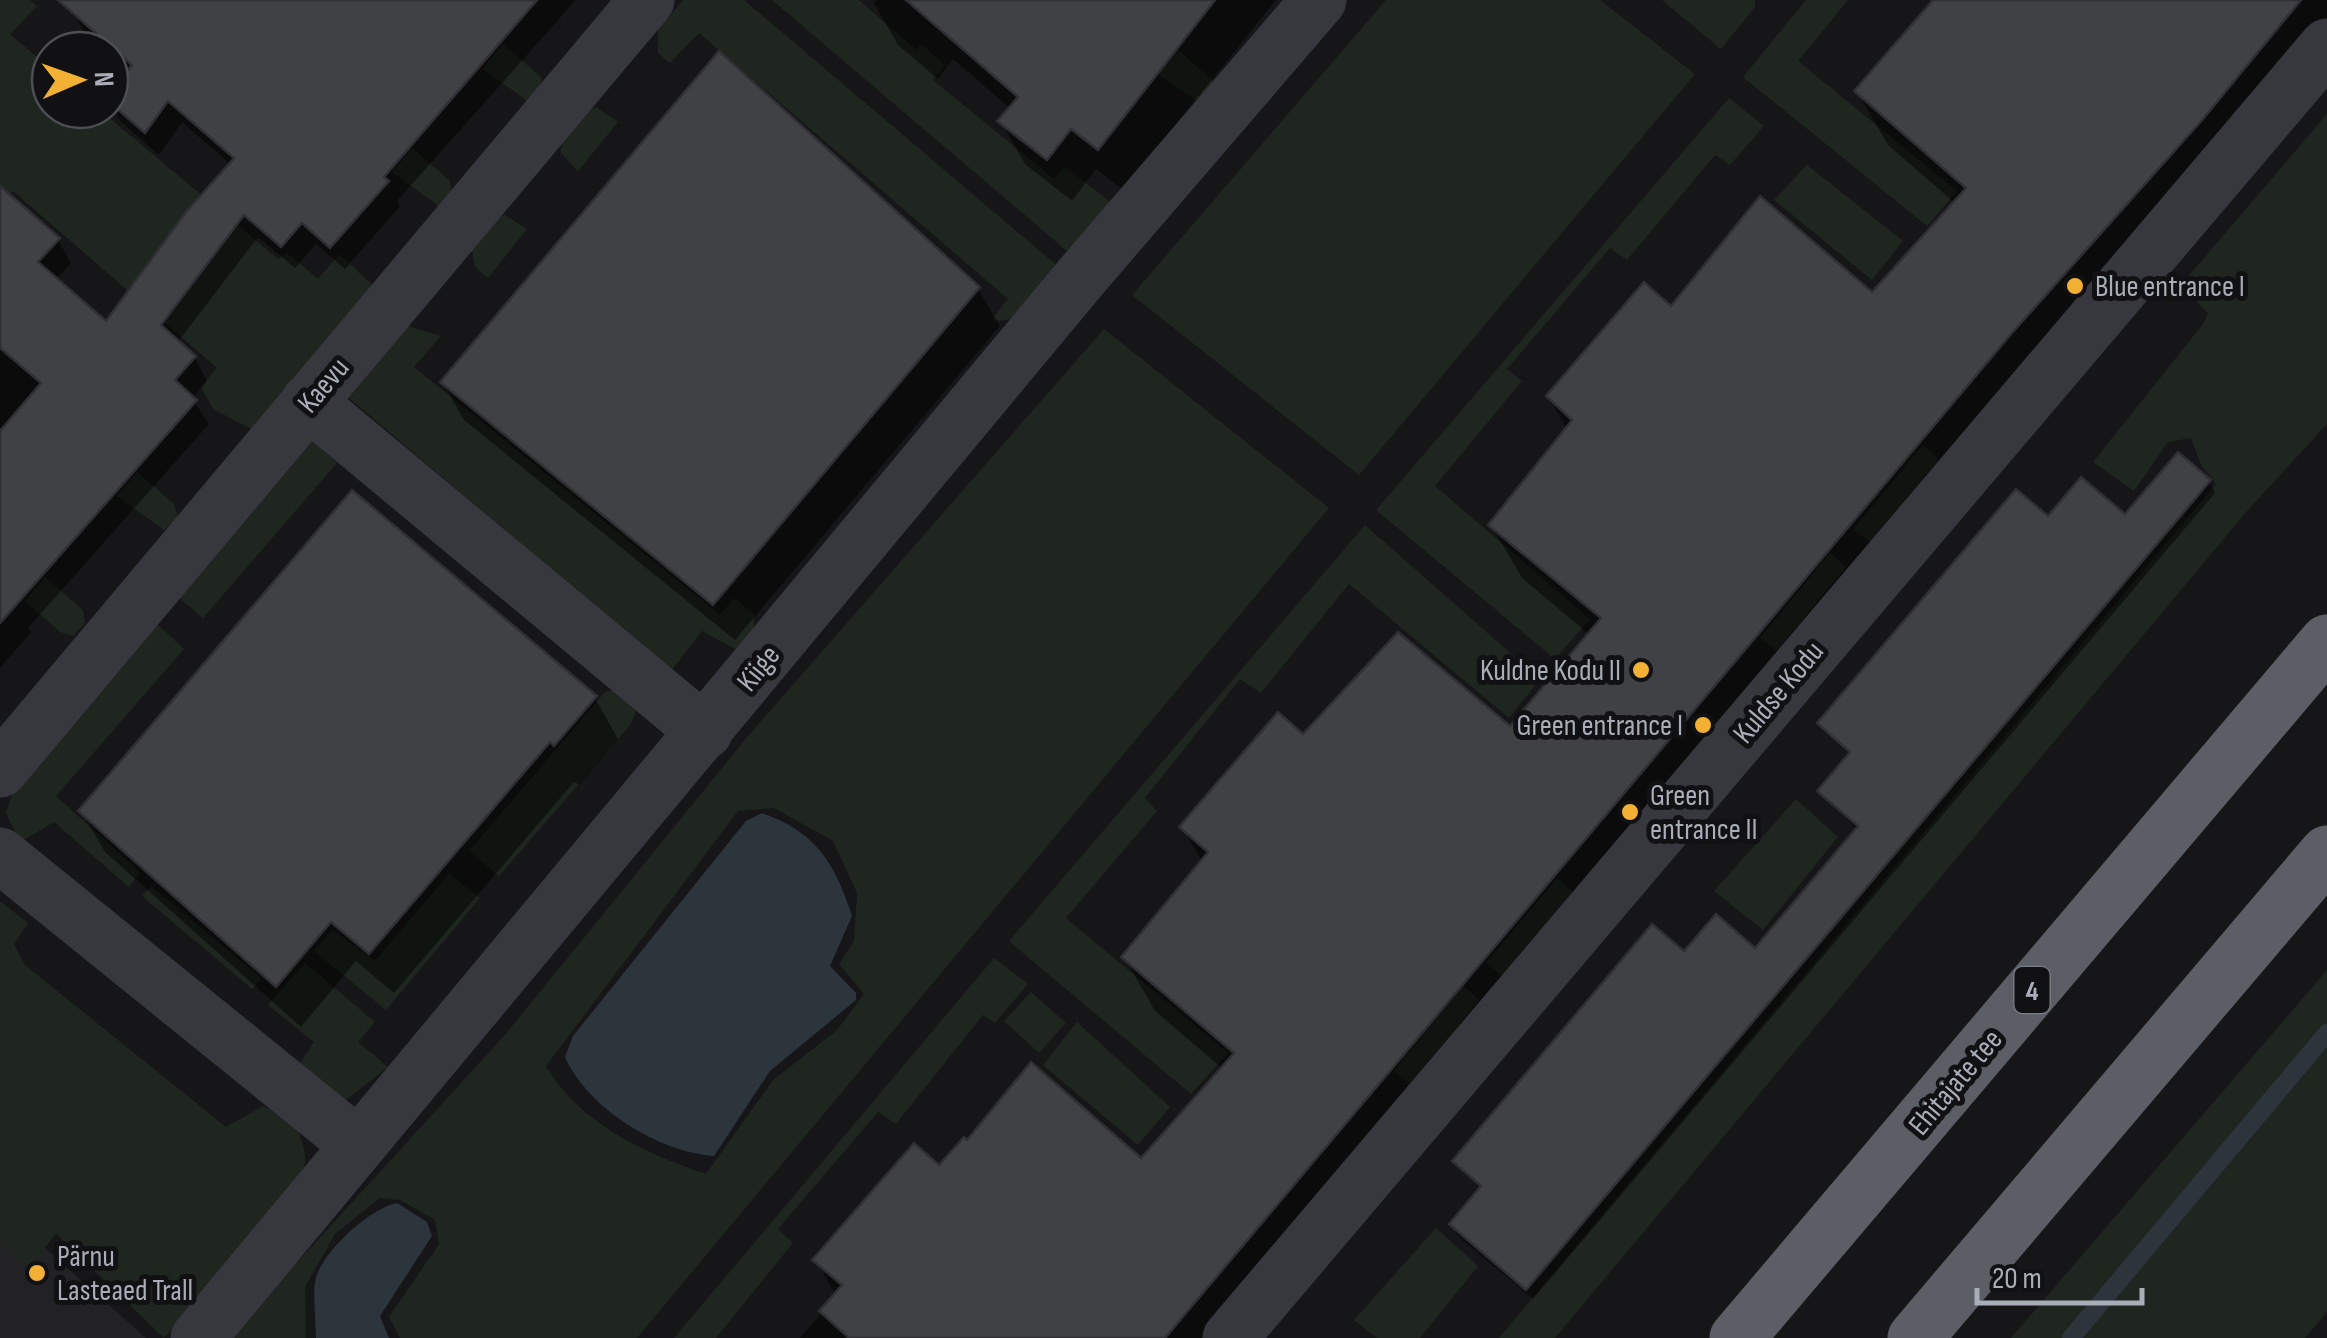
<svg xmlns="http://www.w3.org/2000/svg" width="2327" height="1338" viewBox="0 0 2327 1338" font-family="'Sofia Sans Condensed',sans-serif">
<rect width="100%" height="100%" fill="#161618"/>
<path fill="#222225" d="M0,1208L146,1338H0Z"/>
<g fill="#1e261f" fill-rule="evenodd">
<path d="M0,0H30L37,6L10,34L50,68V110H100L278,259L287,253L318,279L339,254L377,289L253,430L213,409L201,387L217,368L13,191L8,196L0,189Z"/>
<path d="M683,0H744L1060,268C1044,287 1021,329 992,319L1008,299L699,33L670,63L658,53V29Z"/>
<path d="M772,0H859L916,50L921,44L945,65L933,80L1054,179L1065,167L1116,206L1073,256Z"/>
<path d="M1386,0H1600L1695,74L1359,475L1132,295Z"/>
<path d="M1662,0H1755V7L1721,49Z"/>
<path d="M1806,0H1848L1798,61L1957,191L1927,226L1743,77Z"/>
<path d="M503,44L541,77L543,90L530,103L483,69Z"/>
<path d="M1175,47L1212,80L1215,92L1202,105L1154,71Z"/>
<path d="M1729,98L1764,126L1730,165L1715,155L1627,260L1610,248L1507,369L1522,381L1435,486L1590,619L1555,659L1376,510Z"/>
<path d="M596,107L618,122L578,171L560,152C563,136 581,113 596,107Z"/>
<path d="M2327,114V424L2248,510L1555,1338H1499L2216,484L2201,465L2191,438L2168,442L2134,491L2093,462L2203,324L2208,313L2180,286Z"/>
<path d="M412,148L450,181L452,193L440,207L392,172Z"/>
<path d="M1807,165L1903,241L1872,280L1774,200Z"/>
<path d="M505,215L527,229L488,278L475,267L472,250L497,217Z"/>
<path d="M408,326L441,336L414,367L720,615L734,598L754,614V634L735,649L702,631L671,671L349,398Z"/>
<path d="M1104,329L1329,508L637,1338H400L389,1317L439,1244L435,1220L400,1200L380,1198L335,1234L305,1287L306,1338H228L504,1036L748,736ZM774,808L833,841L857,893L854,941L839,964L864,994L837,1030L773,1080L706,1174C645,1153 580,1124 546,1066L738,811Z"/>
<path d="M313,440L337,463L203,618L179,598Z"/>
<path d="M1923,445L1939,459L1870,542L1853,530Z"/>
<path d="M137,472L174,504L178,517L164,530L117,496Z"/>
<path d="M1365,525L1540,679L1509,718L1349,584L1261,693L1240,679L1145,798L1157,811L1066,918L1228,1053L1191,1094L1009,941Z"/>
<path d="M1830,553L1846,567L1776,651L1760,638Z"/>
<path d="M45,577L83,610L85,623L73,636L60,632L25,601Z"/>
<path d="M156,623L184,649L56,796L140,872L129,887L54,822L20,842L6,813L11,797Z"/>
<path d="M618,688L638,706L631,724L499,876L469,851L605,692Z"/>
<path d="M1796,799L1838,837L1763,930L1714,891Z"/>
<path d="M449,874L480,898L386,1010L314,951L333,930L375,961Z"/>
<path d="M1557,878L1573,892L1502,976L1486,963Z"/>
<path d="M151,886L261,978H262L252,989L142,896Z"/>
<path d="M0,901L28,923L14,944L25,965L226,1127L263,1106L295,1122C300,1136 308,1153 304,1168C296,1197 190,1308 164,1338L56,1234L29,1267L0,1238Z"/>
<path d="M994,958L1028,984L995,1023L983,1015L896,1124L878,1112L778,1229L793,1243L716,1338H674Z"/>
<path d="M305,963L375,1022L358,1042L388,1067L346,1100L329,1096L296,1069L314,1042L268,1005Z"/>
<path d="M2327,970V1312L2305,1338H2011Z"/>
<path d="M1463,986L1479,1000L1410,1084L1394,1071Z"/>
<path d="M1031,992L1066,1023L1039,1053L1004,1021Z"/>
<path d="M1077,1022L1170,1107L1138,1145L1043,1065Z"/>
<path d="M1436,1228L1478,1266L1420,1338H1377L1354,1320Z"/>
</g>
<g fill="#2c353c">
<path d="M762,813C816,832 835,863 852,916L830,966L856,993V1000L770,1071L714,1156C659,1152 588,1109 565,1057L573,1036L746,821Z"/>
<path d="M397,1203L427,1222L432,1236L380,1316L389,1338H316C316,1320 313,1300 315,1282C319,1254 370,1208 397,1203Z"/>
</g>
<g fill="#0007">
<path d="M79,0H576L397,201L400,206L345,269L316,244L295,268L258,237L177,343L194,357L207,381L192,398L209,424L28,628L31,632L0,668V218L58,240L71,263L55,280L107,325L231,165L182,122L159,155L120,121L110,94L130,72L84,32L71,9Z"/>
<path d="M876,0H1276L1123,190L1096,169L1072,201L1025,164L1001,122L1011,109L953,59L938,79L898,45L874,3Z"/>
<path d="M1933,0H2327V60L1239,1338H800L836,1296L816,1260L940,1169L1141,1162L1223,1069L1155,1011L1124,957L1203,863L1182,827L1303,738L1510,730L1590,635L1522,578L1491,525L1567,429L1549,397L1671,309L1872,296L1955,203L1888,145L1857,92Z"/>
<path d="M978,289L1000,326L735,640L464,420L443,383Z"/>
<path d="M2209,482L2215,493L1533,1299L1458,1236L1452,1225L1482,1189L1455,1161L1684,954L1755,951L1858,830L1820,792L1851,755L1820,723L2048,520L2125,518Z"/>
<path d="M595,698L618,739L579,785L574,782L394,993L356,961L301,1027L105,852L81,811Z"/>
</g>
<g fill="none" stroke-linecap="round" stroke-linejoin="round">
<path stroke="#2c353c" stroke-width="18" d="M2071,1338L2327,1033"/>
</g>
<g fill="#404145" stroke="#303034" stroke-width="2.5">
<path d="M58,0H537L384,177L389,181L330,248L302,223L281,247L244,215L161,325L196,356L175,380L197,400L0,623V431L41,383L0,348V186L60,238L38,262L106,321L186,212L234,158L168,101L145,133L110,103V90L132,65Z"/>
<path d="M906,0H1215L1098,150L1071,129L1047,160L997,121L1018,97Z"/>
<path d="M1933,0H2301L2203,119L2012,333L1165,1338H849L819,1311L842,1285L812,1260L914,1143L939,1165L964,1137L967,1140L1031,1062L1141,1158L1234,1053L1121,957L1208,852L1179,827L1278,712L1303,734L1398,632L1510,726L1601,618L1488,525L1572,420L1546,396L1644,282L1671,306L1760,196L1872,292L1966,188L1854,91Z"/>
<path d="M719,51L980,287L713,605L440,382Z"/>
<path d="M2178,452L2211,480L1526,1290L1449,1224L1481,1186L1452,1161L1652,924L1684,951L1716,914L1755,948L1858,826L1817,791L1850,752L1817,723L2016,489L2048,516L2081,477L2125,514Z"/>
<path d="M352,490L597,696L554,746L550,742L369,954L331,922L276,987L78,811Z"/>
</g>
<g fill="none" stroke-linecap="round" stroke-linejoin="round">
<g stroke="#37383d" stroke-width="55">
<path d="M308,402L705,732"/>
<path d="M0,770L647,0"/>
<path d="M0,855L357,1144"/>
<path d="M198,1338L1081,277L1319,0"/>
<path d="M1230,1338L2327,46"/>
</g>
<g stroke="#5b5e65" stroke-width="55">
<path d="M1737,1338L2327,642"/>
<path d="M1915,1338L2327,853"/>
</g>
</g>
<g fill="#f2b134" stroke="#111113" stroke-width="4">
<circle cx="2075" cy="286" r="10"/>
<circle cx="1641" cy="670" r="10"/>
<circle cx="1703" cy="725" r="10"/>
<circle cx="1630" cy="812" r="10"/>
<circle cx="37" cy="1273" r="10"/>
</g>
<g text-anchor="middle" stroke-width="10" stroke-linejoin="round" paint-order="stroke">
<rect fill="#111113" stroke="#7b7e86" stroke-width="2.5" x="2014.5" y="967" width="35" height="46" rx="8"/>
<g font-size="28" font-weight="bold" fill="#a8adb8">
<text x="2032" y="1000">4</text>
</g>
<g font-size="30" fill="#a8adb8" stroke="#111113" text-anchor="start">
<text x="2095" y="296">Blue entrance I</text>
<text x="1621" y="680" text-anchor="end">Kuldne Kodu II</text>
<text x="1683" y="735" text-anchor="end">Green entrance I</text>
<text x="1650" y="805">Green<tspan x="1650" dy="34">entrance II</tspan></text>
<text x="57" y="1266">Pärnu<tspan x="57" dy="34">Lasteaed Trall</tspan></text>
</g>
<g font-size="30" fill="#a8adb8" stroke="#111113">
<text transform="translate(323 385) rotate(-50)" y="10">Kaevu</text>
<text transform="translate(758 668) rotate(-51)" y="10">Kiige</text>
<text transform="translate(1778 692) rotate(-50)" y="10">Kuldse Kodu</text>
<text transform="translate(1955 1082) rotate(-50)" y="10">Ehitajate tee</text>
</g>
</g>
<g transform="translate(80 80) rotate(88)"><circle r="48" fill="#111113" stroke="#4d4f55" stroke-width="2.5"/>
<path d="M0-8L18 38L0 25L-18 38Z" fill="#f2b134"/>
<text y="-15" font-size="28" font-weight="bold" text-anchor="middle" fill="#a8adb8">N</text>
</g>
<path d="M1977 1288v15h165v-15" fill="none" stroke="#a8adb8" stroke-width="5"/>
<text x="1992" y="1288" font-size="30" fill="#a8adb8" stroke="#111113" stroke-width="8" paint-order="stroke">20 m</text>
</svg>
